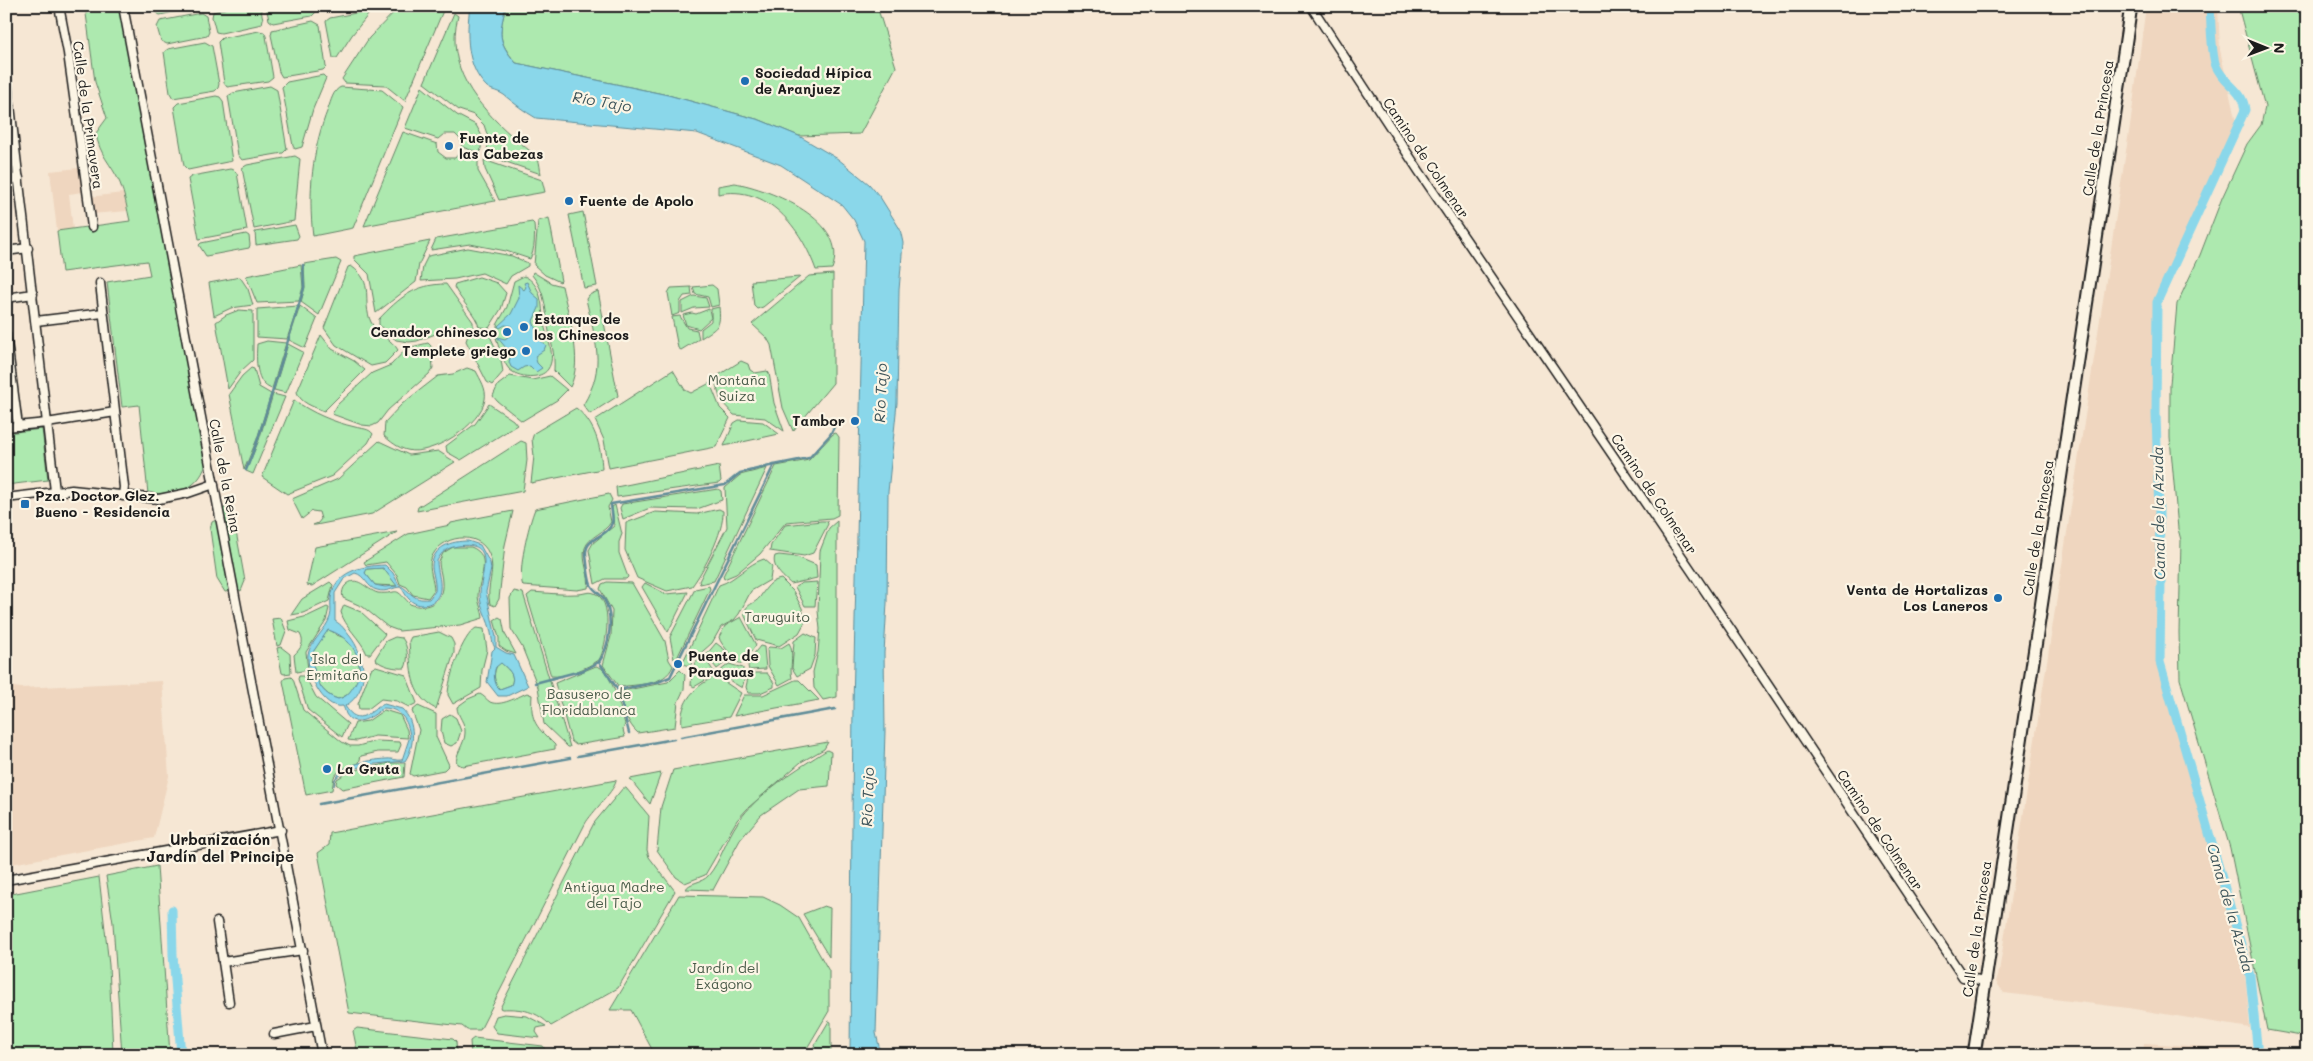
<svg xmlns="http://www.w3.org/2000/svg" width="2313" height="1061" viewBox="0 0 2313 1061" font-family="Mali,sans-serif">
<rect width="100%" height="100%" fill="#f6e7d4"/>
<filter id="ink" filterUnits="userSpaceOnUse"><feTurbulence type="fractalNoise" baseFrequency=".02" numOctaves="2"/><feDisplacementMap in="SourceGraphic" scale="10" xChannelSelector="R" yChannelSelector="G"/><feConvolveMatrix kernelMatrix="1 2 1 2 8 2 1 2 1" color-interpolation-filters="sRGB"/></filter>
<g filter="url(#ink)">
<g fill="#efd6bf">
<path d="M2146,6H2218L2220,50L2236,123L2154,299L2157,665L2245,973L2250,1028L2128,1008L2004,993L1996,982L1999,972L2131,119Z"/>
<path d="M79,168L82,192L69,194L73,229L57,231L50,171Z"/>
<path d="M123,193L128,211L91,214L89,197Z"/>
<path d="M162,681L169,776L154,838L6,865V686L21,688Z"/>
<path d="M2144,1043L2250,1050V1055H2143Z"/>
</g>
<g fill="#ade9af" stroke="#648266">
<path d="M85,6H122L206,464C198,491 173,496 148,494L139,405L122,407L107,282L150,275L147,261L62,272L57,231L130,221C127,209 125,195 120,183C111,163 99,155 96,133L107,118L95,82Z"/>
<path d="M153,6H202L160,15L155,12Z"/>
<path d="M234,6H260L263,19L262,24L221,33L216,32L212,17L213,12Z"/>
<path d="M266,6H316L317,11L312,16L273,23L269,20Z"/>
<path d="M400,6H445L405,101L385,85L345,83L342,79L369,38Z"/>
<path d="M506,6H877L896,67L860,134L799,136L760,120L668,95L516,63C497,40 499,34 506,6Z"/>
<path d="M2238,6H2307V1037L2267,1030L2230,848L2180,679L2179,632L2181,540L2178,529L2170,438V384L2177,304L2200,255L2222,198L2247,144L2261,125L2265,107Z"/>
<path d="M366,11L368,12V15L352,35L337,58H333L326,21L330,18Z"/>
<path d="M201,13L206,16L209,32L207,36L167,44L161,41L157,27L160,21Z"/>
<path d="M454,13L458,16C445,67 476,104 512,136C519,143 532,151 538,159C540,163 540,170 541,174L486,155L489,140L484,125L474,115L459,110L424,83Z"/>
<path d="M313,21L320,25L326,67L323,70L282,77L279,72L271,35L272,30Z"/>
<path d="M259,31L264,32L266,36L273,77L268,81L227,87L224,83L218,42L222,38Z"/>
<path d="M205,42L212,46L219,84L218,88L215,91L173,98L170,93L164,52L168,49Z"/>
<path d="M323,75L326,78L313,109L302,147L295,149L293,146L282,87L287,82Z"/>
<path d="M270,86L277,90L287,149L283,153L242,160L238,155L228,96L233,93Z"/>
<path d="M341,87L382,90L403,107L353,228L313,236C308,193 312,149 328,109C331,101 333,90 341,87Z"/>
<path d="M422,87L457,115L476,125L483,138L480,153L462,147L460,139L455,134H444L438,139L405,128Z"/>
<path d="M216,96L220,97L223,101L232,161L188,170L184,166L174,107L178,103Z"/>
<path d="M403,132L437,144L438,152L446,158H455L460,152L478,158V171L495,201L364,226Z"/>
<path d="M295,156L300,159L294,221L254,229L242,168L247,165Z"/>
<path d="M484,160L542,180L545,192L499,200L485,169Z"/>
<path d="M230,169L234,170L237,173L247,230L199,239L188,179L192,176Z"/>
<path d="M735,183C770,189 851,221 832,269L816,270C801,228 768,184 718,194V186Z"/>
<path d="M583,212L597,286L584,288L569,215Z"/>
<path d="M549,218L561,281L560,282L545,275L534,265L538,221Z"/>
<path d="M532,222L534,224C535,234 535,250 530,259L506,251L470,244L431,250L436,239Z"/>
<path d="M295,225L299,236L297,239L256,245L255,232Z"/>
<path d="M246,234L249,236L250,245L249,248L206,256L199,245L201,243Z"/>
<path d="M430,241L419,264L416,282L376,313L369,274L354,259V256Z"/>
<path d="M468,248L512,256L528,263V266L511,276L506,284L482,273L455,279L421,281L423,266L428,256Z"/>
<path d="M336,259L341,262L319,315L301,302L305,287L304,264Z"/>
<path d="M301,265L303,287L299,301L257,303L246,276Z"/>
<path d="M351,266C376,283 361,301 371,322C377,335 392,339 398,350L385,363L371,366L336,345L324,328L348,267Z"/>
<path d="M533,272L551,283L562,286C568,315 584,360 570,387L554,371C555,351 551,344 548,326C545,306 545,291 532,275Z"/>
<path d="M833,274V383L793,431L783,408L771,345L767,338L752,324L809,276Z"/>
<path d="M524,276C532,279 538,288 540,296C543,305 542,315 544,323C546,337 557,356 548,369C541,380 518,378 509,369C503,362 498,346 496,337L498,335L497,325L507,307L514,281Z"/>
<path d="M240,277L248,289L253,305L231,308L214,316L209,283Z"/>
<path d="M479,277L497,283L506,293L501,309L489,328L479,327C476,314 460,300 454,287L455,284Z"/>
<path d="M800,277L763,307L757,309L754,306L751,281Z"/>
<path d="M446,284L473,322V328L458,334L438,333L417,341L409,342L396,340L379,325V319C399,298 415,284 446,284Z"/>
<path d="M712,285L717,289L719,305L711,307L708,297L695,294L693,287Z"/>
<path d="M691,287L692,295L684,296L680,302V313L672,316L668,293L671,288Z"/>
<path d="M598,291L618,396L590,414L583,405C607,366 595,341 586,299L589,295Z"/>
<path d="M694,296L706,298L709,307L694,308L682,313V302Z"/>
<path d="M298,306L287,339L257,337V309Z"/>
<path d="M300,306L317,319L305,348L289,340Z"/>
<path d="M719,307C721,327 718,327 701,338V329L711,321V309Z"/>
<path d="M709,309L711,318L699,329L686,325L683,315L692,313L696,314Z"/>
<path d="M239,310L253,311V360L241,371L228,389L216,322L226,315Z"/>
<path d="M680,316L687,328L697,330L699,339L681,350L678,348L672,317Z"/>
<path d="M476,332L490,336L501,360L503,372L492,385L487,382L466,341L468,335Z"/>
<path d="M321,335L332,349L354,361L365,370L324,411C314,407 300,403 297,392Z"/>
<path d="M267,341L286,343L272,389C255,384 256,359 257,344Z"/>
<path d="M428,343L431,346L433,368L429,374L388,410L378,423L372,426L362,425L332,414L338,404L372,373L391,365L407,348Z"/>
<path d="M288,344L303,352L286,393L274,390Z"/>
<path d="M741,361L748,364L750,370L755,373L767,371L769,373L774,403L784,431L765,418L734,415L721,401L714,378Z"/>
<path d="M251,368L254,369L259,387L271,394L257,439L244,470L229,394L242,376Z"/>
<path d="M467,368L476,371C480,379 487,389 485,399C482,424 431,457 407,450C398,448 390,441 384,436L385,422L402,404L438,376L453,374Z"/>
<path d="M673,370L685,390L691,393L710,383L720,408L730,418L716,447L609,468L604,440L595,420Z"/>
<path d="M510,376L532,380L550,376L567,390L557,400L522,421L497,401L493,396L498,385Z"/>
<path d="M273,394L285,397L253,474L246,471L259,440Z"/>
<path d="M294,400C312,413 333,422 355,427C362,429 369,428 373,434L368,443L332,476L287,494L262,477Z"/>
<path d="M489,404L513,420L517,425L461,460L447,452L446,446L475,424Z"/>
<path d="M576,408C595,423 601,446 602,469L531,483L534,456L532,439L534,433Z"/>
<path d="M739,420L763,422L779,434L724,446L734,423Z"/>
<path d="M42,429L48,480L6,485V433Z"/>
<path d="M836,433L839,437L838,515L832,518L786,522L760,554L736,574L724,579L723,576L776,466L809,460L833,434Z"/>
<path d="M379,441L409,455L438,451L455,462L372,514L316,525H313L318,523L321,519L319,512L312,511L302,519L292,499L338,479Z"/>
<path d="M521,441L526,443L527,460L523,491L417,511L418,507Z"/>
<path d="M719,466L721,481L719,483L617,497L616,487Z"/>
<path d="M767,468L714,581L700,584L699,581L727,527L725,488L740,475Z"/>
<path d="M718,489L721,491L722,500L697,509L650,508L623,519L620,508L622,504Z"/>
<path d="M609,494L612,500L608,507L611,522C605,533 589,536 585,548C581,561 591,576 588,588L577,590L523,586C517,572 529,523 535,509Z"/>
<path d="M615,505L622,534L619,542V553L628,577L626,579H605L595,584L589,550L593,543L614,526L612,507Z"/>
<path d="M223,508H227L235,526L245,581L241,591L238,589Z"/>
<path d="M719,509L723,511C724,532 704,570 692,586L667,591L637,578L625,550L626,523L655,512L697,514Z"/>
<path d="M513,511L505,545L499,599L495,606L490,604C485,586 497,571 489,554C479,529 439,535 431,559C428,569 434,580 434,590L428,598L413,595L407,587L400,584L397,575L386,562L366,565L364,562L408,534L450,525L451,523Z"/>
<path d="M216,520L230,591L225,592L217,579L210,529L212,522Z"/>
<path d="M821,521H827L828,524L813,553L804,556L770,551L771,545L785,525Z"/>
<path d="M837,521V697L823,700L814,688L813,672L818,652L820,629L818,611L820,551L829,528Z"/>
<path d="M397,532L312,586L307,585L315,547Z"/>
<path d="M453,547H471C494,556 478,579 478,596C478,603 483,612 483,618L460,625L399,631L388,627L363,607L343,598C342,594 342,590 345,586C357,573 366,590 378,593C400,595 392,584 410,604C427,611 444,602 442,582C442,575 439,569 439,562L443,553Z"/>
<path d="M779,555L797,557L816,565L817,578L791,584C783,577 771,567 775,556Z"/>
<path d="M764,559L772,566L770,580L751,591L739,614L734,620L721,627L712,643L694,659L690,666L682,664L719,585C736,580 747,564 764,559Z"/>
<path d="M383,568L398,585L397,586L375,585L365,573L366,569Z"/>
<path d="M781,579L793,591L802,608L805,622L799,633L779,646L756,640L744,614C746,603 754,605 760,597C766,588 770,581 781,579Z"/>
<path d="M330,582L333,585L329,601L303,613L291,615L302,599Z"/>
<path d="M607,582L632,583L665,641L669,660L673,666C665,686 637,684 619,687L603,665L611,636L612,611L600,589L602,584Z"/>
<path d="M817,582L815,606H805L795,587L802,583Z"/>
<path d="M645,583L666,594L688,592L668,632L642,587Z"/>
<path d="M709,586L710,589L677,658L674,659L670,637L695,589Z"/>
<path d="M514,591L523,593L570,747H568L544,724L538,687L522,647L511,629L510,598Z"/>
<path d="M532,592C547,593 563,595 578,594C583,594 589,591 594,593C614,599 607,646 599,660C587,668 564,678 551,676L527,596Z"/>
<path d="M344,605L361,612L385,634L370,654H367C361,639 344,626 341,612Z"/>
<path d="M327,607L329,608L326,621L306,652L308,670L296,672L294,655C301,648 305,643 300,634L290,630L288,621L308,616Z"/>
<path d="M499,617L502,619L505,634L516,654L506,651L499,646V638L494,620Z"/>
<path d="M741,617L756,645L742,664L732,660C730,650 721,646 719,637L725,626Z"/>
<path d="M281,618L286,631L281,645L277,646L272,619Z"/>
<path d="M476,628L484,629L487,650L482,670L481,688L453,704L448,695C448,679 462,636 476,628Z"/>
<path d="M327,630C332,630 332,632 337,635C341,637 344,637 348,640C365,657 363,692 338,699C317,693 315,673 311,655Z"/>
<path d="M439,632L451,638L454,644V653L436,709C409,696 411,667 409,641L411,637Z"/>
<path d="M805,633L816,638L815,655L810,669L797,676L792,668L794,641Z"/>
<path d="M395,637L402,638C408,645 409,660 405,668C396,669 381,666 375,659L386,641Z"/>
<path d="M716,643L725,650L729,657L726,662L717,669L706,655Z"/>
<path d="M789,643C795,652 789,667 792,678L779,685L768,666L767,649L769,647L781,648Z"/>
<path d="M760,646L764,647L766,669L749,670C745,661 755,653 760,646Z"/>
<path d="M281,647L290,654L291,673L284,674L282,673L277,648Z"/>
<path d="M702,657H704L714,672L704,681L694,687L691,685C692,674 691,664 702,657Z"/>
<path d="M501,663C508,669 516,675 511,685L500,689C493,684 493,671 498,664Z"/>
<path d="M729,664L743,668L744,681L742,688L719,674L720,671Z"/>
<path d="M376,666L406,675L417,703L409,707L397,701L381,699L368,709H359L358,704L371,669Z"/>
<path d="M596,666C611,667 621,711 625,724L623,730L625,737L576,745L571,741L555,683Z"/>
<path d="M680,670L685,675L684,689L678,702L675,727L638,733C628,725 621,706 622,691L668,682Z"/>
<path d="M749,673H767L774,683V687L760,693H748L746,687Z"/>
<path d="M299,676H305L316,697L348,724L342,737L308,710L298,679Z"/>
<path d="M716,676L741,693L729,717L682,725C679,702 696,685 716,676Z"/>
<path d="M291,677L293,679L303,710L342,742L350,746H358L376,741L400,742L401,745L398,752H378L361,756L359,763L340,770L334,777L332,790L306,795L283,681L285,678Z"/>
<path d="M795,680H799L819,700L734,716L744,695H763Z"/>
<path d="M527,693L532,695C530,723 537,727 555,745V749L463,766L457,764C454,755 465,744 465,733C466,723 457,716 457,707L468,699L480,694C484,696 487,700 490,702C501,707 517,697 527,693Z"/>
<path d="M418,706L436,714V737L449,765L444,770L413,776L410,774L419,730L412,711Z"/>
<path d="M384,710L400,715L407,730L408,738L375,736L356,741L348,740L355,723L368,721Z"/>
<path d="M450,714L456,718L461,731L457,743L451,746L444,743L441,731L442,719Z"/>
<path d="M828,742L824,749L801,762L749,807L737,820L705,875L685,883L676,877L657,850L661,807L673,770Z"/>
<path d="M827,750L831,752L829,786L799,789L761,815L740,840L713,890L686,889C689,882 702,883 708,876C721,861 726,839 738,822C758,793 797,769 827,750Z"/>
<path d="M390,763H405L404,777L342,789L336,784L337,779L350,771Z"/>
<path d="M661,773L650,804L630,779Z"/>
<path d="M616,780C617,788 591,813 585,824L480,1030H467L462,1026L349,1013L318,853L329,845L330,833Z"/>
<path d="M623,788H626L649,816L647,850L649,857L675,891L618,988L551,1026C537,1011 521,1008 502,1009L500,1008L594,823Z"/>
<path d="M157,866L170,1055H122L113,923L106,876Z"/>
<path d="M99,877L109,965L113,1053L111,1055H6V895Z"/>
<path d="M679,895L763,897L780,905L799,918L829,971V1011L803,1055H655L631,1010H610Z"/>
<path d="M824,906L830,908L829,957L803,914Z"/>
<path d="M504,1014L527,1016L546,1026L537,1028L536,1032L540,1038L497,1033L492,1026L496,1016Z"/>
<path d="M829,1021L831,1022V1055H809Z"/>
<path d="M357,1028L453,1039L456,1042L457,1055H358L353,1031Z"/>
<path d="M474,1038L543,1046L548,1055H471L470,1041Z"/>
</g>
<g fill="#8ad7ea" stroke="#5e8c98" fill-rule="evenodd">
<path d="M470,6H506C499,34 497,41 516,63L668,95L760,120L799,136L838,159L869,184L880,197L900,229L903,243L899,290L897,403L888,492L887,603L884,653L885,731L876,1033L881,1055H850L853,705L864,241L854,220L842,205L781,165L697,133L536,118C524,111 515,104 504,95C499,91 492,91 487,87C466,67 466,34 470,6Z"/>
<path d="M527,282L532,293L539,299V308L533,321L539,339L546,345L544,350L535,356L537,363L542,368L536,372L530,366L524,367L518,371L511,367L509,362L511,354L497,337L505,339L512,334L511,326L505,325L500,328L498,326L511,314L519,298L518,285L524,290L526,287L524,283Z"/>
<path d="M468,541L480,545L490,563L491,569L486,592L496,637V647L506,653L514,655L528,686L507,696H498L487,682L492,651L495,648C492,643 492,638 491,633C489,620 480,608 480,595C480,574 498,540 458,546C447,548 442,551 437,561C437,570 441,580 440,589C439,604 421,610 410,600C406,597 404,591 401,587C393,587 387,593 377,590C367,588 365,575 355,573L344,579L335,593V621C342,625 344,629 349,635C366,656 371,691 345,706C359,728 369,711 384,704L402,709C416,722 415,746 405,761L366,765L343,772L335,779L334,786C333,765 369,760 386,759C391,758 396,761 402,760L410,736C408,720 400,708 383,708C375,715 355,730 346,714C345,711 344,708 343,706C322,710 306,671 308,654C311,641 326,630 330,617C332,611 330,605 331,598C335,571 361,566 385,565L393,573L399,585C412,591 411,601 429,599L435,591C436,583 433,575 432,567C432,546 452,541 468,541ZM383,568L397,586L385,587L375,585L365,573L367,569ZM328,630C350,636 368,661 355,684C350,692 347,697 338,699C317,693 315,673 311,655ZM501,663C508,669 516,675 511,685L500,689C494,685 493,673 496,667Z"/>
</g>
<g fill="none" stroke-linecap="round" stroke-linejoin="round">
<g stroke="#5e8c98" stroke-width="2.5">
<path d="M246,470L258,439L304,288L303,265"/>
<path d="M535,683L584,670L599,662"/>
<path d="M618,690L599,662C610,646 614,616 604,599C601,594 594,591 591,585C588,577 587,563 586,554C585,537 608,537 612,523C614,517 611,510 611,504L725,485L740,473L774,465"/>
<path d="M629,733L618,690L658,682L670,677L774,465L809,458L830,435L836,423"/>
<path d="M681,737L835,709"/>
<path d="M578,756L674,739"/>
<path d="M319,804L570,758"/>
</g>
<g stroke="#8ad7ea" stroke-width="9">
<path d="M2210,6C2211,21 2211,54 2216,66C2224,85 2243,89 2245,110L2157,302L2156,414L2161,582L2160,662L2250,976L2258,1055"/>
<path d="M172,910L173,955L181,1055"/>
</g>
<g stroke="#1c1c1c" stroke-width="11">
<g id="street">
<path d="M59,6L68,53L92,227"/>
<path d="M123,6L322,1055"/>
<path d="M1311,6L1419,171L1693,573L1963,977L1985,981"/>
<path d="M6,71L47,423L115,412"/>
<path d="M6,180L19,178"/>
<path d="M6,251L28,248"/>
<path d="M100,283L124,487L123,496"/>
<path d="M6,298L33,294"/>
<path d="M36,321L103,313"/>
<path d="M6,334L18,426"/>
<path d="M6,427L47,423L55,491"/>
<path d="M6,498L72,490L159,499L188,493L214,484"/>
<path d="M6,880L281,830"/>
<path d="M217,922L229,1002"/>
<path d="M223,962L303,950"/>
<path d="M274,1034L316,1026"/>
</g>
</g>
<g stroke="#1c1c1c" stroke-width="15">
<path id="secondary" d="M1974,1055L2131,6"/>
</g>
<use href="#street" stroke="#fcf5e5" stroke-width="8"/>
<use href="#secondary" stroke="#fcf5e5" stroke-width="11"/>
</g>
</g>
<g fill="#1f6fb2" stroke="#fcf5e5" stroke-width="2">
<circle cx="745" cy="81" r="5"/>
<circle cx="449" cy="146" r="5"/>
<circle cx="569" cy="201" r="5"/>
<circle cx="524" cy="327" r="5"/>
<circle cx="507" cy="332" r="5"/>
<circle cx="526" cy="351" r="5"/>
<circle cx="855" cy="421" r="5"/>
<rect x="20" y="499" width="10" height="10" rx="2.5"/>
<circle cx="1998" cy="598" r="5"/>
<circle cx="678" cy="664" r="5"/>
<circle cx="327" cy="769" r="5"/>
</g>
<g text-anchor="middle" stroke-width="4.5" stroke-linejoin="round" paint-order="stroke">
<g font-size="14" font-weight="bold" fill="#1c1c1c" stroke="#fcf5e5" text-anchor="start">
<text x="755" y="78">Sociedad Hípica<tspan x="755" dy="16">de Aranjuez</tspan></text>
<text x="459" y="143">Fuente de<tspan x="459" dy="16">las Cabezas</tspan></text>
<text x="579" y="206">Fuente de Apolo</text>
<text x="534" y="324">Estanque de<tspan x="534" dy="16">los Chinescos</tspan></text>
<text x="497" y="337" text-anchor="end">Cenador chinesco</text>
<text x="516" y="356" text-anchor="end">Templete griego</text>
<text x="845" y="426" text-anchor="end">Tambor</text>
<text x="35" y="501">Pza. Doctor Glez.<tspan x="35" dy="16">Bueno - Residencia</tspan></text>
<text x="1988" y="595" text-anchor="end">Venta de Hortalizas<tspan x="1988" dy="16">Los Laneros</tspan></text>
<text x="688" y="661">Puente de<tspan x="688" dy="16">Paraguas</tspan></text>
<text x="337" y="774">La Gruta</text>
</g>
<g font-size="14" fill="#1c1c1c" stroke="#fcf5e5">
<text transform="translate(88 115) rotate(82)" y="5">Calle de la Primavera</text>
<text transform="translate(2098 128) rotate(-81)" y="5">Calle de la Princesa</text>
<text transform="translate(1426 158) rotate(56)" y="5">Camino de Colmenar</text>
<text transform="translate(225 476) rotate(79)" y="5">Calle de la Reina</text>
<text transform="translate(1654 494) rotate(56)" y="5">Camino de Colmenar</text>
<text transform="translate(2038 528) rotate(-81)" y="5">Calle de la Princesa</text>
<text transform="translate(1880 830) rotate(56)" y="5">Camino de Colmenar</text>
<text transform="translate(1977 929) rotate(-82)" y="5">Calle de la Princesa</text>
</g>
<g font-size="14" fill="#485a48" stroke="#fcf5e5">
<text x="737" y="385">Montaña<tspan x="737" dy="16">Suiza</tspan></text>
<text x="777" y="622">Taruguito</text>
<text x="337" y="664">Isla del<tspan x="337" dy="16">Ermitaño</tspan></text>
<text x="589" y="699">Basusero de<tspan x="589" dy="16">Floridablanca</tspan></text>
<text x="614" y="892">Antigua Madre<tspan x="614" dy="16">del Tajo</tspan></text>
<text x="724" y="973">Jardín del<tspan x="724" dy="16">Exágono</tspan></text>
</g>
<g font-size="15" font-style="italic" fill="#3d545a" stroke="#fcf5e5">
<text transform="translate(602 102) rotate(10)" y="5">Río Tajo</text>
<text transform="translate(881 393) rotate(-88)" y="5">Río Tajo</text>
<text transform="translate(2159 513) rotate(-91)" y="5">Canal de la Azuda</text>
<text transform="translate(868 797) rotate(-88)" y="5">Río Tajo</text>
<text transform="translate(2230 908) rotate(74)" y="5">Canal de la Azuda</text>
</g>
<g font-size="15" font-weight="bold" fill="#1c1c1c" stroke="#fcf5e5">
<text x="220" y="845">Urbanización<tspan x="220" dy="17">Jardín del Principe</tspan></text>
</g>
</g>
<rect width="2313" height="1061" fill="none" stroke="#fcf5e5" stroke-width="25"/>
<rect x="12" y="12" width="2288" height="1036" fill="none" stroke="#1c1c1c" stroke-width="2" filter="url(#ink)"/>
<g transform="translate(2266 48) rotate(91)" stroke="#fcf5e5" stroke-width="4" paint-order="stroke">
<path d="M0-4L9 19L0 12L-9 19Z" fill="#1c1c1c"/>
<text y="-8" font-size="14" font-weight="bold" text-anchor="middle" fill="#1c1c1c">N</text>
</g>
</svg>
